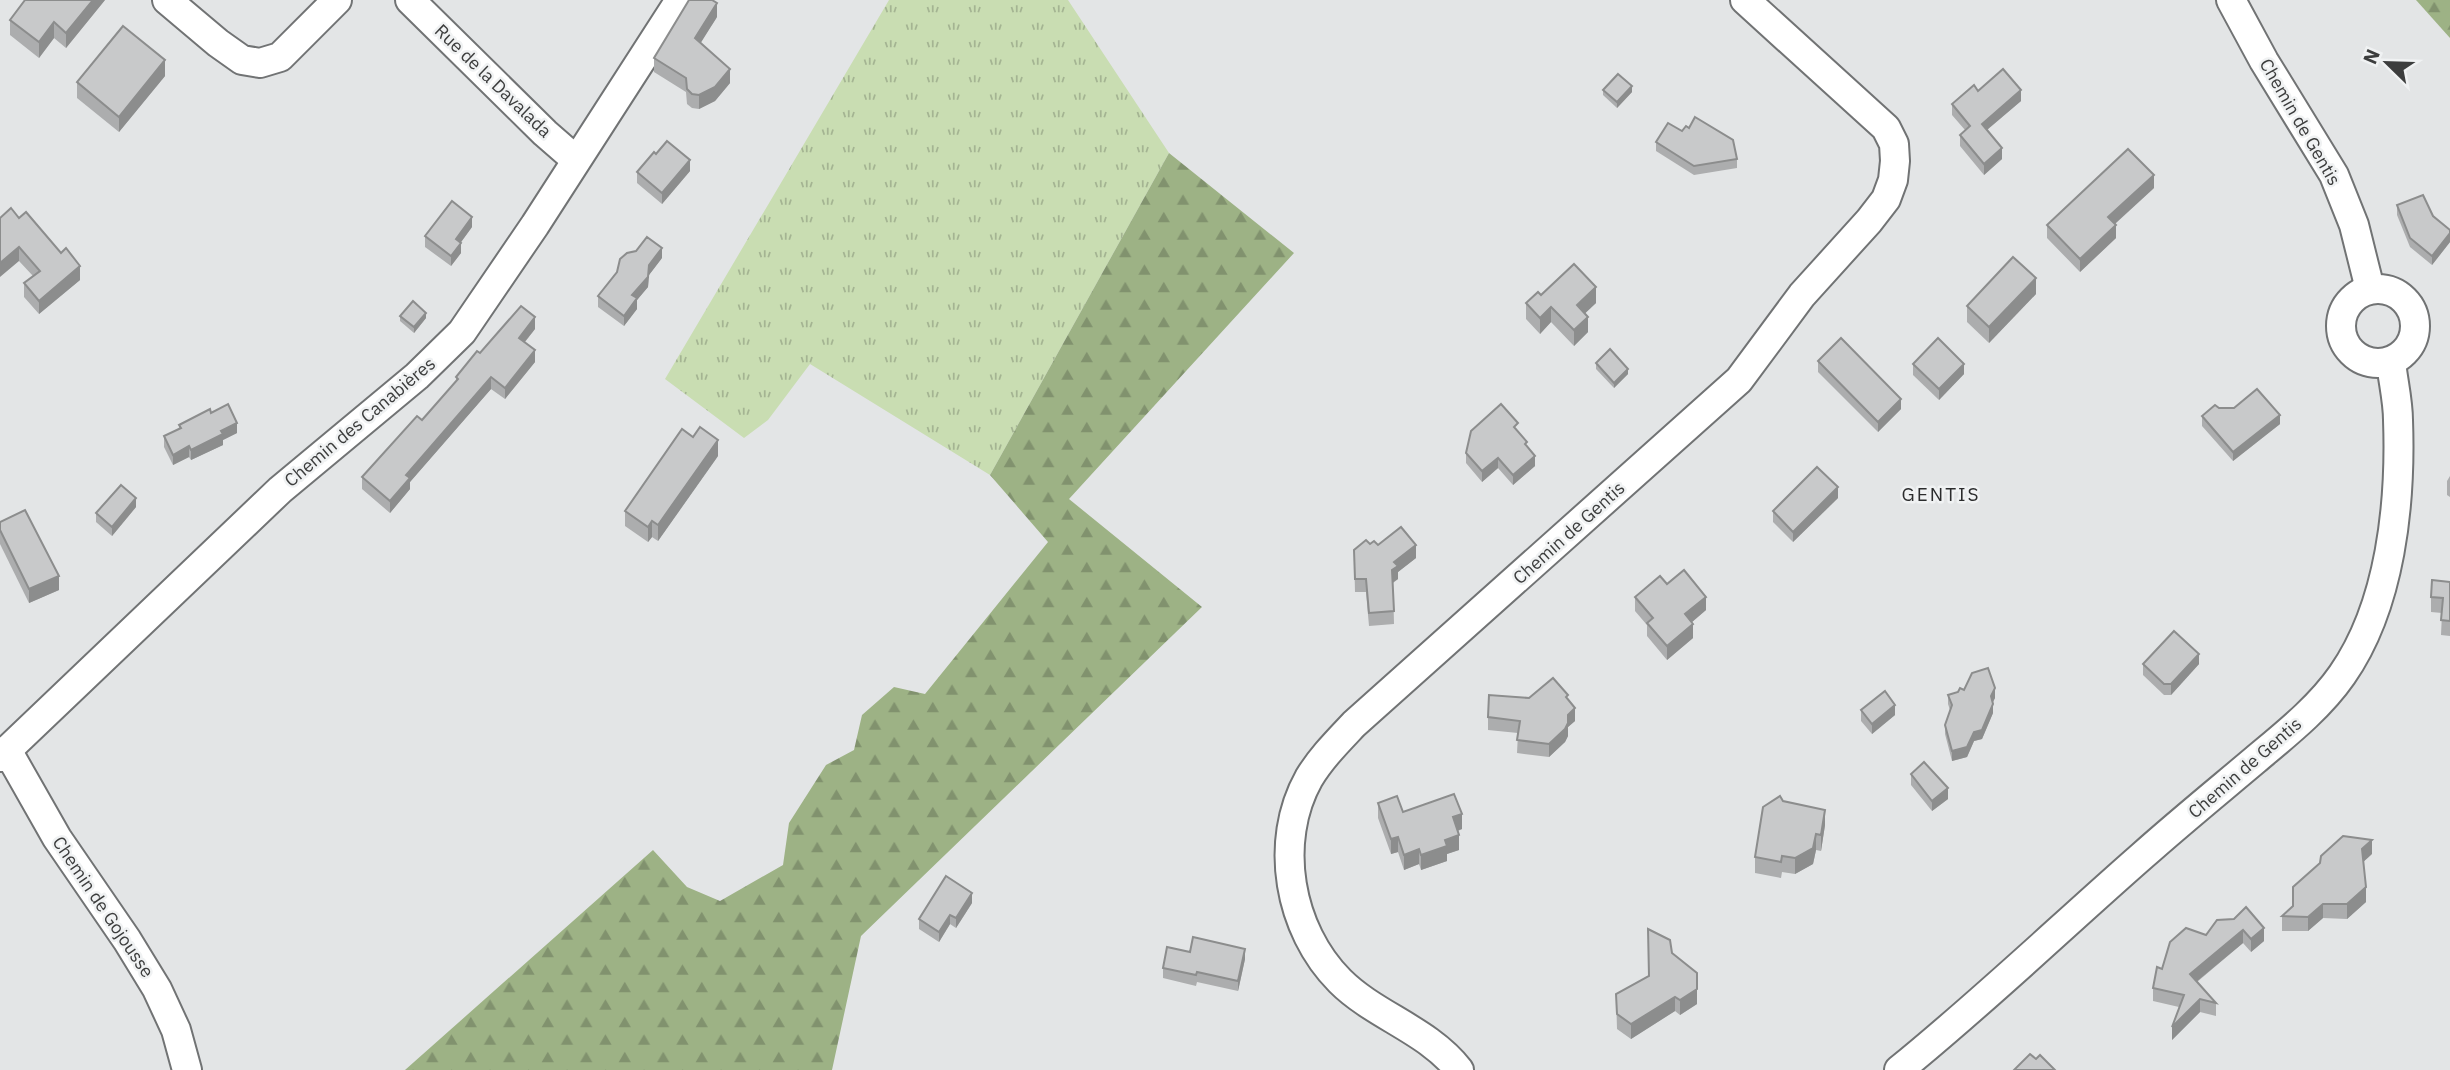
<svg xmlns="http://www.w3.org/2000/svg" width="2450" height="1070" viewBox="0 0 2450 1070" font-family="'IBM Plex Sans',sans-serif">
<defs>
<pattern id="grass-tufts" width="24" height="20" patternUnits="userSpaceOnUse" patternTransform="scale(1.75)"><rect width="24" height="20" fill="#c9ddb2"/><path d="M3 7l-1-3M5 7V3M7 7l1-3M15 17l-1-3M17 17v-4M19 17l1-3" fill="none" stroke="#a4b492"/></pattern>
<pattern id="forest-firs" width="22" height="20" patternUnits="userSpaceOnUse" patternTransform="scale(1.75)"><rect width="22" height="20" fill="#9db285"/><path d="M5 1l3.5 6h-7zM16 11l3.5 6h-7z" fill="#81926e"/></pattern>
</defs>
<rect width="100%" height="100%" fill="#e3e5e6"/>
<path fill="url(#grass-tufts)" d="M889,0H1068L1169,153L990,475L810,364L768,420L744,438L665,379Z"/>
<g fill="url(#forest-firs)">
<path d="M2416,0H2450V38Z"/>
<path d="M1169,153L1294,253L1069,499L1202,607L861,936L832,1070H405L653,850L687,887L720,901L783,865L789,823L826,765L854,750L862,715L894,687L925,694L1048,542L990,475Z"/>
</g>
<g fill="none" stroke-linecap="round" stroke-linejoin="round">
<g stroke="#717374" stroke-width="32">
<g id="minor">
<path d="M167,0L218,43L242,60L260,63L280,57L337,0"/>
<path d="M410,0L545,133L576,160"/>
<path d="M2231,0L2264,61L2334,175L2354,225L2370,289"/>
<circle cx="2378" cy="326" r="37"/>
<path d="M7,750L57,838L127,940L157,989L176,1030L187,1070"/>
<path d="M0,757L280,490L417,376L462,332L535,225L680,0"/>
<path d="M1459,1070C1428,1030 1375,1016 1340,981C1289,930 1273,842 1309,778C1321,758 1338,741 1354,724L1739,380L1802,295L1869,221L1886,199L1893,180L1895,161L1894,144L1886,128L1745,0"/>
<path d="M1899,1070C1983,1002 2061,927 2142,856C2179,823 2217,792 2255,760C2286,734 2319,708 2342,675C2391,605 2401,503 2398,420C2398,401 2393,381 2391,362"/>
</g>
</g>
<use href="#minor" stroke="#fff" stroke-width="28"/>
</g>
<g fill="#acadae">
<path d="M105,0L66,48L54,38L39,58L10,35V20Z"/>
<path d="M717,17L700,43L730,83L715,101L699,109L692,108L687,104L686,92L654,72V58Z"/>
<path d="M165,76L119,132L77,98V82Z"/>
<path d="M1603,90L1632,92L1617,108L1603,95Z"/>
<path d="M1978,91L2021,101L1987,130L2002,159L1984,175L1960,146V135L1965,130L1952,115V104Z"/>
<path d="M1682,131L1737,159V168L1694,175L1656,151V142Z"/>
<path d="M656,154L690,171L662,204L637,183V172Z"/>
<path d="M2154,188L2115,224L2116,238L2080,272L2047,238V225Z"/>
<path d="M2397,205L2433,216L2450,230V242L2432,265L2410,247L2397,215Z"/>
<path d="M19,218L80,280L39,314L24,297V283L33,276L19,261Z"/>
<path d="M472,227L461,242V253L451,266L425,247V236Z"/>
<path d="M662,258L649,275L648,287L637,300V309L624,326L598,307V296Z"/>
<path d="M2036,294L1989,343L1967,322V306Z"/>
<path d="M1541,295L1596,303L1585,313L1588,332L1574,346L1551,322L1540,334L1526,319V303Z"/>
<path d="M400,316L426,318L414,333L400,321Z"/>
<path d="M535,329L525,342L535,362L505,399L491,389L410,482V489L390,513L362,489V477L422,420L456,381V377L480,353Z"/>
<path d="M1818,361L1901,409L1878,432L1818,372Z"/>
<path d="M1596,363L1628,374L1614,388L1596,369Z"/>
<path d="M1913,364L1964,374L1939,400L1913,375Z"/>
<path d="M2219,408L2280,424L2233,461L2202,426V416Z"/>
<path d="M211,413L237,433L223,440V445L191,460L189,457L173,465L164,447V436L179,429V425Z"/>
<path d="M1518,431L1527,447L1535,466L1513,485L1498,468L1482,482L1466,463V453Z"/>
<path d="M718,456L658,541L652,537L648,542L625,526V511Z"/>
<path d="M2450,476V497L2447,495V481Z"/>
<path d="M1838,498L1793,542L1773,522V511Z"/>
<path d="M136,507L112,536L96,522V513Z"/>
<path d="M0,522L59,590L29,603L0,544Z"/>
<path d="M1370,544L1378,545L1416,558L1398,572V579L1393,583L1394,624L1369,626L1366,592H1355L1354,550Z"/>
<path d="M2450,582V636L2441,635L2442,613L2431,612V597Z"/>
<path d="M1667,584L1706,610L1692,622L1693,638L1667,660L1647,636V625L1635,611V597Z"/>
<path d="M2143,664H2199L2171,695H2164L2143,675Z"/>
<path d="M1958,692L1995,698L1993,702V713L1982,739L1974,741L1967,757L1952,761L1945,734V725L1950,710L1948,704V695Z"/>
<path d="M1529,698L1568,699L1575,721L1568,727V736L1565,742L1549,757L1517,753L1518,733L1488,730V717Z"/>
<path d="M1861,710L1895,715L1872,734L1861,721Z"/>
<path d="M1911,774L1948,799L1932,811L1911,785Z"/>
<path d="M1783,801L1825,825L1821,851L1816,850L1813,864L1795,874L1782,872L1781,878L1755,873V857Z"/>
<path d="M1378,803L1403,812L1462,829L1458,831L1459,850L1447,854V861L1421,870L1419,864L1404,870L1398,852L1391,854L1378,818Z"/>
<path d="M2372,854L2363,862L2366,902L2347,919L2323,918L2308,931H2282V916L2293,906Z"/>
<path d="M972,903L956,928L950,924L939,942L919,929V919Z"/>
<path d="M2234,919L2264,941L2251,952L2243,943L2197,982L2216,1003V1016L2200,1012L2172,1040L2179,1007L2153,1001V988L2162,969L2206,935Z"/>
<path d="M1190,952L1245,959L1238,991L1197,982L1196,986L1163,978V968Z"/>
<path d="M1672,953L1697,1004L1680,1015L1675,1011L1631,1039L1617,1029L1616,994L1649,976Z"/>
</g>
<g fill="#8c8d8d">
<path d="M93,0H105L66,48V33Z"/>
<path d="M717,3V17L695,52V38Z"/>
<path d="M54,22V38L39,58V42Z"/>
<path d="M165,60V76L119,132V117Z"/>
<path d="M730,69V83L715,101L699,109V95Z"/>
<path d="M1632,86V92L1617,108V102Z"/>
<path d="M2021,90V101L1982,134V124Z"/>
<path d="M2002,148V159L1984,175V164Z"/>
<path d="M690,160V171L662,204V193Z"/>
<path d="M2154,175V188L2108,230V217Z"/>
<path d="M472,217V227L456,249V239Z"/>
<path d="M2116,225V238L2080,272V259Z"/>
<path d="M2450,233V242L2432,265V256Z"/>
<path d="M461,243V253L451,266V256Z"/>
<path d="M19,247V261L0,277V263Z"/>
<path d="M662,248V258L649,275L648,287L637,300V309L624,326V316L632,295L649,265Z"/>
<path d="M80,266V280L39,314V301Z"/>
<path d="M2036,278V294L1989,343V327Z"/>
<path d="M1596,287V303L1577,321V305Z"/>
<path d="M1551,307V322L1540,334V318Z"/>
<path d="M426,313V318L414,333V327Z"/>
<path d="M535,317V329L519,349V338Z"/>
<path d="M1588,317V332L1574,346V330Z"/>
<path d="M535,350V362L505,399V388Z"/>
<path d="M1964,364V374L1939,400V389Z"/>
<path d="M1628,369V374L1614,388V383Z"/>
<path d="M491,377V389L410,482V489L390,513V501L406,475Z"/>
<path d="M1901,399V409L1878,432V422Z"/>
<path d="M2280,415V424L2233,461V452Z"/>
<path d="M237,423V433L223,440V445L191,460V450L221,431Z"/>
<path d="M718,440V456L658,541V525Z"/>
<path d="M189,446V457L173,465V455Z"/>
<path d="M1535,456V466L1513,485V475Z"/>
<path d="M1498,458V468L1482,482V471Z"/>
<path d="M1838,487V498L1793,542V532Z"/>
<path d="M136,498V507L112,536V527Z"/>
<path d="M652,521V537L648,542V527Z"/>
<path d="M1416,545V558L1398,572V579L1392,583V570L1394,562Z"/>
<path d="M59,576V590L29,603V589Z"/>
<path d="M1706,597V610L1685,628V614Z"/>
<path d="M1693,624V638L1667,660V646Z"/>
<path d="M2199,654V664L2171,695V684Z"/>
<path d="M1995,688V698L1991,705V696Z"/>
<path d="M1993,704V713L1982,739L1974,741L1967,757L1952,761V751L1974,732Z"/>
<path d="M1895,705V715L1872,734V724Z"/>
<path d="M1575,708V721L1568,727V736L1565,742L1549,757V744L1568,715Z"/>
<path d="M1948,788V799L1932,811V801Z"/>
<path d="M1825,810V825L1821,851V835Z"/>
<path d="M1462,814V829L1453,832V817Z"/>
<path d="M1816,834V850L1813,864L1795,874V858Z"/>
<path d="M1459,835V850L1447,854V861L1421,870V855L1445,840Z"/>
<path d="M1398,837V852L1391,854V839Z"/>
<path d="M2372,840V854L2362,863V849Z"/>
<path d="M1419,849V864L1404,870V855Z"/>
<path d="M2366,887V902L2347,919V904Z"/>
<path d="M972,893V903L956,928V918Z"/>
<path d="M2323,904V918L2308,931V917Z"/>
<path d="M950,915V924L939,942V932Z"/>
<path d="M2264,928V941L2251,952V939Z"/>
<path d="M2243,930V943L2190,987V974Z"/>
<path d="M1245,949V959L1238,991V981Z"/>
<path d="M1697,989V1004L1680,1015V1000Z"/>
<path d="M1675,997V1011L1631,1039V1024Z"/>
<path d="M2200,999V1012L2172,1040V1027Z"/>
</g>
<g fill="#c8c9ca" stroke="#8c8d8d" stroke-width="2">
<path d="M25,0H93L66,33L54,22L39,42L10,20Z"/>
<path d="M689,0H712L717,3L695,38L730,69L715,87L699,95L692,94L687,89L686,78L654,58Z"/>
<path d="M123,26L165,60L119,117L77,82Z"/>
<path d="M2003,69L2021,90L1982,124L2002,148L1984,164L1960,135L1970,126L1952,104L1974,85L1978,91Z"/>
<path d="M1618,74L1632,86L1617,102L1603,90Z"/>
<path d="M1695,117L1733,140L1737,159L1694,166L1656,142L1668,123L1682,131L1686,126L1689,128Z"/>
<path d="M667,141L690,160L662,193L637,172L654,152L656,154Z"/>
<path d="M2128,149L2154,175L2108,217L2116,225L2080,259L2047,225Z"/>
<path d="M2423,195L2433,216L2450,230V233L2432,256L2410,238L2397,205Z"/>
<path d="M452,201L472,217L456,239L461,243L451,256L425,236Z"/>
<path d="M11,208L19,218L26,212L61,253L66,248L80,266L39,301L24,283L40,271L19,247L0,263V218Z"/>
<path d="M647,237L662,248L649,265L648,277L632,295L637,298L624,316L598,296L617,272L620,259L627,253L636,251Z"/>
<path d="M2013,257L2036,278L1989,327L1967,306Z"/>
<path d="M1574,264L1596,287L1577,305L1588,317L1574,330L1551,307L1540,318L1526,303L1538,292L1541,295Z"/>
<path d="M413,301L426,313L414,327L400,316Z"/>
<path d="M521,306L535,317L519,338L535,350L505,388L491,377L406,475L410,478L390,501L362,477L417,416L422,420L458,379L456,377L477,351L480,353Z"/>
<path d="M1841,338L1901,399L1878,422L1818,361Z"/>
<path d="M1938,338L1964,364L1939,389L1913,364Z"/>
<path d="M1610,349L1628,369L1614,383L1596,363Z"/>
<path d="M2257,389L2280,415L2233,452L2202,416L2215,405L2219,408H2234Z"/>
<path d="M228,404L237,423L221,431L223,434L191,450L189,446L173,455L164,436L181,428L179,425L210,409L211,413Z"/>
<path d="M1501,404L1518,423L1514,427L1527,442L1525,444L1535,456L1513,475L1498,458L1482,471L1466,453L1471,431Z"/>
<path d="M700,427L718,440L658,525L652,521L648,527L625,511L682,429L693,437Z"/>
<path d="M1817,467L1838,487L1793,532L1773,511Z"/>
<path d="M121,485L136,498L112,527L96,513Z"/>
<path d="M25,510L59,576L29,589L0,530V522Z"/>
<path d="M1401,527L1416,545L1394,562L1398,566L1392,570L1394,611L1369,613L1366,579H1355L1354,550L1366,540L1370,544L1374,541L1378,545Z"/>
<path d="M1684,570L1706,597L1685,614L1693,624L1667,646L1647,623L1653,618L1635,597L1660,576L1667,584Z"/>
<path d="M2432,580L2450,582V621L2441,620L2443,598L2431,597Z"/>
<path d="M2174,631L2199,654L2171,684H2164L2143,664Z"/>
<path d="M1988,668L1995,688L1991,696L1993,704L1982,730L1974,732L1967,747L1952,751L1945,725L1952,705L1948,695L1958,692L1960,688L1964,690L1972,673Z"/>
<path d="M1553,678L1568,695L1566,697L1575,708L1568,715V723L1565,729L1549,744L1517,740L1520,721L1488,717L1489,695L1529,698Z"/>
<path d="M1885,691L1895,705L1872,724L1861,710Z"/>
<path d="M1924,762L1948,788L1932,801L1911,774Z"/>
<path d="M1454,794L1462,814L1453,817L1459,835L1445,840L1447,846L1421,855L1419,849L1404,855L1398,837L1391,839L1378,803L1397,796L1403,812Z"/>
<path d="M1780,796L1783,801L1825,810L1821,835L1816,834L1813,848L1795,858L1782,856L1781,862L1755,857L1763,807Z"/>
<path d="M2343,836L2372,840L2362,849L2366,887L2347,904H2323L2308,917L2282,916L2293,906V887L2320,863L2321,856Z"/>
<path d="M946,876L972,893L956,918L950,915L939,932L919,919Z"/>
<path d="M2246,907L2264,928L2251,939L2243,930L2190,974L2216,1003L2200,999L2172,1027L2184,995L2153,988L2157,967L2162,969L2170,942L2186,928L2206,935L2217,920L2234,919Z"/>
<path d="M1648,929L1670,940L1672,953L1697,973V989L1680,1000L1675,997L1631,1024L1617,1014L1616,994L1649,976Z"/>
<path d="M1193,937L1245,949L1238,981L1197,972L1196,975L1163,968L1167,947L1190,952Z"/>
<path d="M2030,1054L2036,1059L2040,1055L2055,1070H2014Z"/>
</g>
<g text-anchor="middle" stroke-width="5" stroke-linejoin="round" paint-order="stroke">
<g font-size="18" fill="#3c3d3d" stroke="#f0f2f3">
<text transform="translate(493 81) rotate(44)" y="6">Rue de la Davalada</text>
<text transform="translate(2300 122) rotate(60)" y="6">Chemin de Gentis</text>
<text transform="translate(360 422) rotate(-40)" y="6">Chemin des Canabières</text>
<text transform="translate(1569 533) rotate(-42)" y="6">Chemin de Gentis</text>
<text transform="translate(2245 768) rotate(-41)" y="6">Chemin de Gentis</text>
<text transform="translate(103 907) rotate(56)" y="6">Chemin de Gojousse</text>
</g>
<g font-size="19" letter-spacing="2" fill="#2b2c2d" stroke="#f0f2f3">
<text x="1941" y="501">GENTIS</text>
</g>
</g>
<g transform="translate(2387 63) rotate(293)" stroke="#f0f2f3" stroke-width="5" paint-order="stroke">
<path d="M0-5L12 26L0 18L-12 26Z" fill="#3c3d3d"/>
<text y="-10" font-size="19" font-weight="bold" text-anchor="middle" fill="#3c3d3d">N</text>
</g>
</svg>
